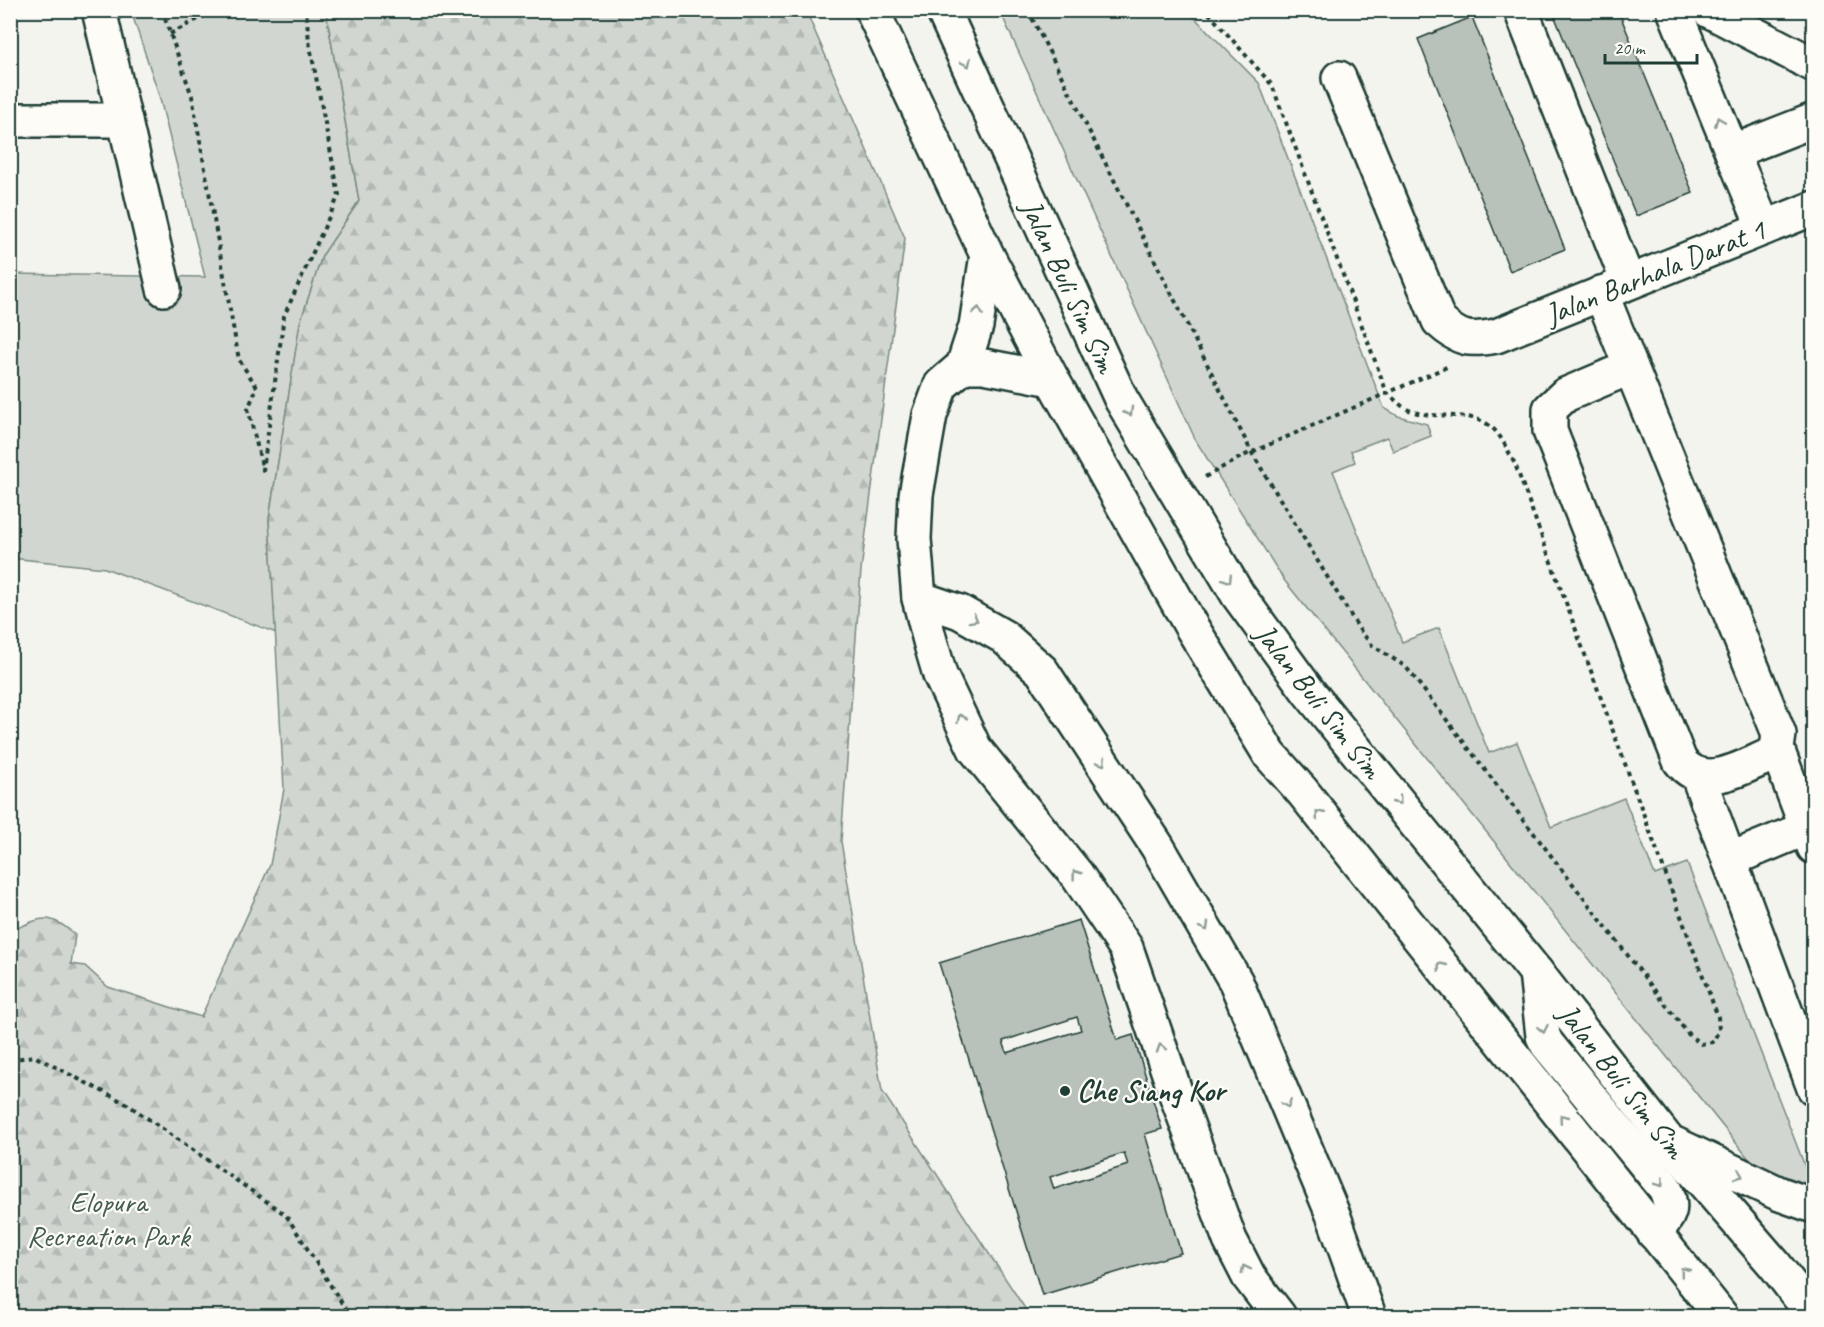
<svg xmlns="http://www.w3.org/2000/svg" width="1824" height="1327" viewBox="0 0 1824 1327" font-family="Caveat,sans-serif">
<defs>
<pattern id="forest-firs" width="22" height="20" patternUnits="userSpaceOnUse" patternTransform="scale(1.5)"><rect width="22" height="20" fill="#d1d6d1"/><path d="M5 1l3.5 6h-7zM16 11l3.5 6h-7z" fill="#b3b9b4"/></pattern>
</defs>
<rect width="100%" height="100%" fill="#f4f4ef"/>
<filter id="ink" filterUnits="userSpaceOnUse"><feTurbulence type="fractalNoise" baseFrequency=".0167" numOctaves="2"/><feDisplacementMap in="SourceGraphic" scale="12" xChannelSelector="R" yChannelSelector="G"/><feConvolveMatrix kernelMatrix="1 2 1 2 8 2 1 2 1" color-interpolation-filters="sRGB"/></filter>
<g filter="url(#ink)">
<g fill="#d1d6d1" stroke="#788a82" stroke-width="1.5">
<path d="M131,11H326L359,201L322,256L300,324L269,519L276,633L105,568L11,558V274L205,277L159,95Z"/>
<path d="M1000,11H1188L1259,83L1384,408L1398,416L1427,424L1431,436L1393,451L1387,437L1351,451L1355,462L1333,471L1402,642L1439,628L1489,753L1517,742L1551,827L1624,798L1655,875L1687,863L1813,1187L1753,1164L1284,580L1196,441Z"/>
</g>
<path fill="url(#forest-firs)" stroke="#788a82" stroke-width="1.5" d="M326,11H806L905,238L861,570L841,841L882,1091L1030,1316H11V931C40,918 49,911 75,935L71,964L85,966L108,987L201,1017L270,865L284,789L269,519L300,323L322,256L359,201Z"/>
<g fill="#b9c1bb" stroke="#1f3d34" stroke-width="1.5" fill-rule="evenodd">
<path d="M1552,10H1618L1693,193L1636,216Z"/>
<path d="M1472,17L1565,249L1510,271L1418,39Z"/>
<path d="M1079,920L1117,1040L1133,1035L1162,1129L1145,1134L1181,1253L1042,1295L939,963ZM1077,1017L1081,1030L1007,1053L1003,1041ZM1124,1153L1128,1165L1054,1189L1050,1177Z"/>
</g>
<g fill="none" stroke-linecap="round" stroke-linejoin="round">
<g stroke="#1f3d34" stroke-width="38">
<g id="minor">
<path d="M99,10L164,289"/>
<path d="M1521,10L1628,282"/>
<path d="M1674,10L1732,152L1814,120"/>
<path d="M1708,10L1814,65"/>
<path d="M1339,78L1439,321C1460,340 1469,341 1496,336L1814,208"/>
<path d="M10,120H125"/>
<path d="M1732,152L1764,228"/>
<path d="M987,255L976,326L963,366L941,385L930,415L916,495L914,539L919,598L930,641L940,675L975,749L1077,875L1126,948L1176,1094L1230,1240L1249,1277L1279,1316"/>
<path d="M1601,293L1779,734L1777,749L1771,755C1742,767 1704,792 1680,761L1550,431V409L1565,395L1631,367"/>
<path d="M963,366H984L1052,379"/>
<path d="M919,598L960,612L1004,637L1042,671L1157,846L1236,982L1334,1217L1369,1316"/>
<path d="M1777,749L1814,847"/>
<path d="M1698,776L1814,1088"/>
<path d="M1729,860L1814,825"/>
<path d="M1668,1141L1780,1194L1814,1206"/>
</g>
</g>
<g stroke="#1f3d34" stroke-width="38">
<g id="major">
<path d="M872,10L987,255L1052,379L1191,626L1270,755L1302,791L1721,1316"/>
<path d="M943,10L1121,399L1238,595L1308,691L1536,972L1668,1141L1775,1265L1814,1316"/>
<path d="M1536,972L1543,1036L1547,1044L1665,1188C1675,1210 1669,1216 1654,1233"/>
</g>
</g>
<g stroke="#1f3d34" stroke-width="4" stroke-dasharray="4.5 4.5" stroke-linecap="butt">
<path d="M162,10L192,96L239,360L257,387L248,409L263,470L284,316L339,195L309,41L306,10"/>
<path d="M1028,10L1252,453L1359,629L1372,645L1406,667L1689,1035L1701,1044L1713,1042L1719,1030L1718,1017L1515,464C1508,452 1502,435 1490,426C1469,409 1433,421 1409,410C1401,407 1394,398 1387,393L1272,85L1206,10"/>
<path d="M170,34L202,17L224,10"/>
<path d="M1205,477L1243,456L1449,366"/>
<path d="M10,1060L34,1056L127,1104L286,1215L350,1316"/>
</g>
<use href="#minor" stroke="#fdfcf7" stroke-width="33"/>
<use href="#major" stroke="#fdfcf7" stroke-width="33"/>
</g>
<defs><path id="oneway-chevron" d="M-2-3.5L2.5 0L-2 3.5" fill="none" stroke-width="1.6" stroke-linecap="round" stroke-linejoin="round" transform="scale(1.5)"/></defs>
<g stroke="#8e9c96">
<use href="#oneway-chevron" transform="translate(967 63) rotate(65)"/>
<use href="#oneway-chevron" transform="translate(1719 121) rotate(-112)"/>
<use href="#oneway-chevron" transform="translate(978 311) rotate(-81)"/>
<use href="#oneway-chevron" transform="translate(1129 412) rotate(60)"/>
<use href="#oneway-chevron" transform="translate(1228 579) rotate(58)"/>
<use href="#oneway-chevron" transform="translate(974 619) rotate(29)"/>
<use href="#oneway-chevron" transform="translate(961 718) rotate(-115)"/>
<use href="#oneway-chevron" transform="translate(1102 762) rotate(57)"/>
<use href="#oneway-chevron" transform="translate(1398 801) rotate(51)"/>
<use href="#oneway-chevron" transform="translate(1319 814) rotate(-129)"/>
<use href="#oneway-chevron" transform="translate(1076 874) rotate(-127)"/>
<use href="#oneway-chevron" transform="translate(1205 927) rotate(60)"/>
<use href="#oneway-chevron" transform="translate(1441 966) rotate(-129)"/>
<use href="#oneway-chevron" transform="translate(1543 1029) rotate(79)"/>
<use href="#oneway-chevron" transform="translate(1161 1048) rotate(-108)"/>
<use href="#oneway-chevron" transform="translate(1287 1104) rotate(68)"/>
<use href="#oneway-chevron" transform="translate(1563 1118) rotate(-129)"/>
<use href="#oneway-chevron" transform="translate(1739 1175) rotate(25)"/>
<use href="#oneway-chevron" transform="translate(1660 1183) rotate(53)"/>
<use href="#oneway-chevron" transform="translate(1245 1269) rotate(-117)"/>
<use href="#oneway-chevron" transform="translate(1684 1271) rotate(-129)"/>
</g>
</g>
<circle fill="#1f3d34" stroke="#fdfcf7" stroke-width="2" cx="1065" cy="1091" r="6"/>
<g text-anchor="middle" stroke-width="4.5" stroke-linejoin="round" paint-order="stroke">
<g font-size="30" fill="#1f3d34" stroke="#fdfcf7">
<text transform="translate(1655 272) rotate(-22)" y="10">Jalan Barhala Darat 1</text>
<text transform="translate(1069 286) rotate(65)" y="10">Jalan Buli Sim Sim</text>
<text transform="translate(1319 701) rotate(52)" y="10">Jalan Buli Sim Sim</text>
<text transform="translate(1622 1081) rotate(52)" y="10">Jalan Buli Sim Sim</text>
</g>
<g font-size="30" font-weight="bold" fill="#1f3d34" stroke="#fdfcf7" text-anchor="start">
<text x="1077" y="1101">Che Siang Kor</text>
</g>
<g font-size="30" fill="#435c53" stroke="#fdfcf7">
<text x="108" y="1212">Elopura<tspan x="108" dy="34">Recreation Park</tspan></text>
</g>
</g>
<rect width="1824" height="1327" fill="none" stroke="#fdfcf7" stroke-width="36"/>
<rect x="18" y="18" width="1788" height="1291" fill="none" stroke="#1f3d34" stroke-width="2" filter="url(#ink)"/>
<path d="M1605 54v9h92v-9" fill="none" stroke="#1f3d34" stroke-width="3"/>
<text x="1614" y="54" font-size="18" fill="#1f3d34" stroke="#fdfcf7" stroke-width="4.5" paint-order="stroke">20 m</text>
</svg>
